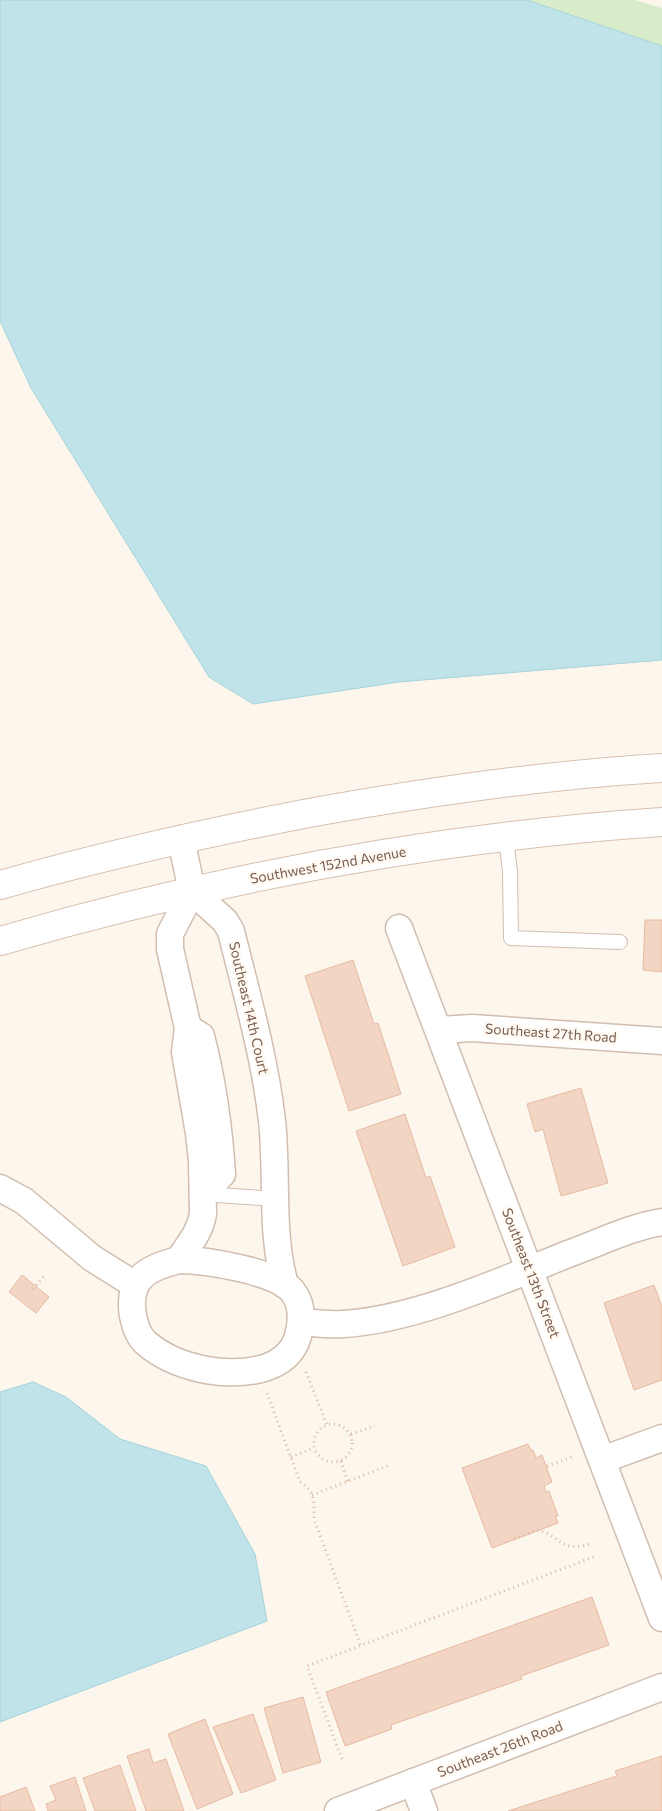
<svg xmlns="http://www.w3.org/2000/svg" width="662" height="1811" viewBox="0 0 662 1811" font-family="Commissioner,sans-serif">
<rect width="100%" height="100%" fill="#fdf6ec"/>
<path fill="#d8ecc9" d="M527,0H635L662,8V46Z"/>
<g fill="#bfe3e8" stroke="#a5d3da">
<path d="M0,0H527L662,46V660L399,682L253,704L209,677L31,388L0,321Z"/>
<path d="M33,1382L66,1397L120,1439L206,1466L255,1554L267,1621L0,1722V1392Z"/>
</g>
<g fill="#f3d5c3" stroke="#e6bba3">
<path d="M645,920H662V972L643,970Z"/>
<path d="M353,960L374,1024L378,1023L401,1094L349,1111L305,976Z"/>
<path d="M581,1088L608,1183L561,1196L543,1129L535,1132L527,1104Z"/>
<path d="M405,1114L426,1178L430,1176L455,1247L403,1266L356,1131Z"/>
<path d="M22,1275L49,1297L36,1313L9,1292Z"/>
<path d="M654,1285L662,1307V1380L634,1390L604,1303Z"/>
<path d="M528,1444L531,1450H533L536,1458L542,1455L552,1482L544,1486L546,1492L549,1491L558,1516H555L558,1523L492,1548L462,1468Z"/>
<path d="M592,1597L609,1645L521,1676L522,1679L391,1725L392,1729L345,1746L326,1692Z"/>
<path d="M303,1697L321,1762L283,1773L264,1708Z"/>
<path d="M253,1714L276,1780L241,1793L213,1727Z"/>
<path d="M205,1719L233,1794L197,1809L168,1734Z"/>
<path d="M149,1749L153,1763L166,1759L184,1811H146L127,1756Z"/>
<path d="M662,1756V1811H508L617,1776L615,1771Z"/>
<path d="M120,1765L136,1811H95L83,1778Z"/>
<path d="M75,1777L86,1811H48L46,1804L56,1800L50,1786Z"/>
<path d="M26,1787L35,1811H0V1797Z"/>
</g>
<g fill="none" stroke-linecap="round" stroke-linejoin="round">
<g stroke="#d1beb0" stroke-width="16">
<g id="lane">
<path d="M506,837L510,872L511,938L620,942"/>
<path d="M203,1194L276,1199"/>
</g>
</g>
<g stroke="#d1beb0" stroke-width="29">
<g id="street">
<path d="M181,839L192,891"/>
<path d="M192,891L225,921L231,931C246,992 265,1058 272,1121C278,1176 270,1231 285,1285"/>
<path d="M399,928L662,1618"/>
<path d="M188,1028L201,1036C213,1083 219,1126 222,1174L203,1194"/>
<path d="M439,1030L472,1028L662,1041"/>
<path d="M0,1188L24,1201L92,1258L135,1285"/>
<path d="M179,1260C204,1260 278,1271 293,1292C303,1305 302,1321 298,1336C293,1354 279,1364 261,1369C224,1378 175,1368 146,1343C138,1336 135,1326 133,1316C127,1279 146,1268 179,1260Z"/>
<path d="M179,1260C188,1245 200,1233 203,1214L202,1161L199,1133L185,1052L188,1028L170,949V934L192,891"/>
<path d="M301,1322C314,1323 329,1325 343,1324C414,1320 501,1281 568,1254C599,1243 630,1227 662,1222"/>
<path d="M602,1460L662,1438"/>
<path d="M413,1782L424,1811"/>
<path d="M338,1811L662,1687"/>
</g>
</g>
<g stroke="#d6c0b0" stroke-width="30">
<g id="secondary">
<path d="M0,885C102,856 205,833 309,813C426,792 544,775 662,768"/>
<path d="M0,941C216,878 438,837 662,822"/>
</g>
</g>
<g stroke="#d9b8a5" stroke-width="3" stroke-dasharray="1 4" stroke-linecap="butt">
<path d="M33,1289L45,1275"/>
<path d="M306,1372L327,1425"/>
<path d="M267,1393L300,1482C316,1491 314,1504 314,1519L361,1646"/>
<circle cx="333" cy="1443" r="19"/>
<path d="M351,1434L375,1426"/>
<path d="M291,1457L314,1448"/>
<path d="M341,1461L348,1482"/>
<path d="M547,1466L572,1457"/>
<path d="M312,1495L390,1465"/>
<path d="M514,1539L537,1530C562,1536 559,1553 591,1544"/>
<path d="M342,1759L307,1666L596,1556"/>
</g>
<use href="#lane" stroke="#fff" stroke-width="14"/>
<use href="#street" stroke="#fff" stroke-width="26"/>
<use href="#secondary" stroke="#fff" stroke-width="28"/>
</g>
<g text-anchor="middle" stroke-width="5" stroke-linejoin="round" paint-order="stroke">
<g font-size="14" fill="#7a5c4d" stroke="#fffaf3">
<text transform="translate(328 865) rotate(-10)" y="5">Southwest 152nd Avenue</text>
<text transform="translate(249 1008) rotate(77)" y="5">Southeast 14th Court</text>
<text transform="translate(551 1033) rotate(4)" y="5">Southeast 27th Road</text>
<text transform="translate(531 1273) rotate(69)" y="5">Southeast 13th Street</text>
<text transform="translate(500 1749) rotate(-21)" y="5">Southeast 26th Road</text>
</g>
</g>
</svg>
